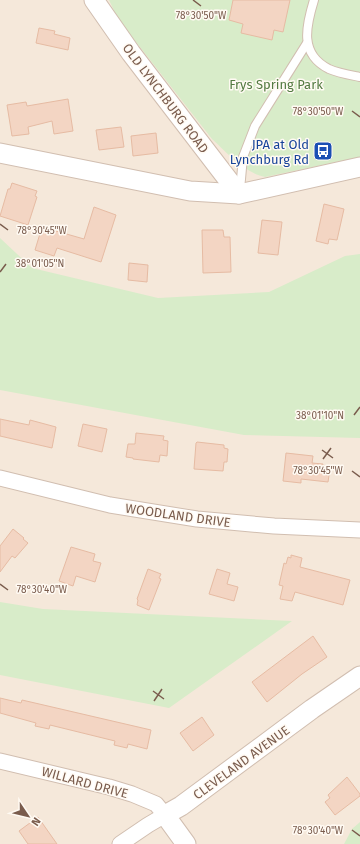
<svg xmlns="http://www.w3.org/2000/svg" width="360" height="844" viewBox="0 0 360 844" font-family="'Fira Sans',sans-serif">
<rect width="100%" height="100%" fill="#fdf6ec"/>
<rect fill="#f5e8da" x="0" y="0" width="360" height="844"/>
<g fill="#d8ecc9">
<path d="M109,0H360V157L265,177C245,173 227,153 212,139L118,19Z"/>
<path d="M0,238L32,268L158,298L269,292L345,256L360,254V438L244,435L0,390Z"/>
<path d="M0,602L43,609L292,621L169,708L0,675Z"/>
<path d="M360,822V844H344L352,829Z"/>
</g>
<g fill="#f3d5c3" stroke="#e6bba3">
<path d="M233,0H290L283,32L274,30L272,40L241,33L243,24L229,20Z"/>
<path d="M39,28L55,31L54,34L70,38L68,50L36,43Z"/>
<path d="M68,99L73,131L54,134L52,121L28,127L29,134L12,136L7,105L26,102L27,106Z"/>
<path d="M121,127L124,147L99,150L96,130Z"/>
<path d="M156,133L158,153L133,156L131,136Z"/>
<path d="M12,183L37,191L35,196L37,197L28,225L0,216L8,189H10Z"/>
<path d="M324,204L344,209L337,240L329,239L328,244L316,241Z"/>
<path d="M94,207L116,215L101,262L57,248L54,256L35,250L42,227L84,239Z"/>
<path d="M262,220L282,222L278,255L258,253Z"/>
<path d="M202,230H223L224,237H230L231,272L203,273Z"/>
<path d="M129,263L148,265L147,282L128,280Z"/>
<path d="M0,419L29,425L30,420L56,427L52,448L0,436Z"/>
<path d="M83,424L107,429L102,452L78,446Z"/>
<path d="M136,433L164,436L163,440L168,441L167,456L160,455L159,462L133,459V458L126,457L128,444H135Z"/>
<path d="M197,442L224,445V448L228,449L227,462H224L223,471L194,469L196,443Z"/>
<path d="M286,453L313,456L312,463L323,464L322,467L330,469L328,482L301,479V483L283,481Z"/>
<path d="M13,529L24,538L23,539L28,543L15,558L12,556L0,572V546Z"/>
<path d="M71,547L95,554L93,561L101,563L95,582L76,576L73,586L59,581Z"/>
<path d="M291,555L302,558L300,567L350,580L343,605L295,592L292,601L280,599L283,586L279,585L284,563L286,564L288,557L291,558Z"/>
<path d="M148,569L161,574L159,578L161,579L149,610L137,605L138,600L137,599Z"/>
<path d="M217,569L230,573L227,584L238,587L234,601L209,594Z"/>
<path d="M313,636L327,657L302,674L267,702L252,682Z"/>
<path d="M0,698L21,703L22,700L151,730L147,749L128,744L127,748L114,745L115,741L50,725L49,729L35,726L36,723L0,713Z"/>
<path d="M202,717L214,735L193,751L180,733Z"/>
<path d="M347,777L360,794V796L335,815L325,802L330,798L328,795Z"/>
<path d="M38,817L57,844H28L19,831Z"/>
</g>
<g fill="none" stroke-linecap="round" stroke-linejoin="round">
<g stroke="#d1beb0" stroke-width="10">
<g id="service">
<path d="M314,0C306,26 299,54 329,69C338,73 350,75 360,77"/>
<path d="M240,190L243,157L255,126L307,43"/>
</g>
</g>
<g stroke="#d1beb0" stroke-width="17">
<g id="minor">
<path d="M0,478L110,505L197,519L274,526L360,530"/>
<path d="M0,761L109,787L132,794L156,804L165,815L148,825L120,844"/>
</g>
</g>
<g stroke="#d1beb0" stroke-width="21">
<g id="tertiary">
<path d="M94,0L131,53L239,194"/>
<path d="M0,153L190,191L239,194L360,167"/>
<path d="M186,844L165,815L181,806L312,709L360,676"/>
</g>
</g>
<use href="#service" stroke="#fff" stroke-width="8"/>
<use href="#minor" stroke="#fff" stroke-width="15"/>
<use href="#tertiary" stroke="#fff" stroke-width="19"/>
</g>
<path fill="none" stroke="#7a5c4d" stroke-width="1.5" d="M193,0L201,6M352,111L360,117M0,224L8,230M0,272L6,264M354,415L360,407M322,450L333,458M323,459L331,448M352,471L360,477M0,584L8,590M153,691L164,699M154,701L162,689M352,830L360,836"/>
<defs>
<g id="bus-square" transform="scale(1)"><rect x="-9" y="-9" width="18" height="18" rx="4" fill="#1a4fb4" stroke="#fffaf3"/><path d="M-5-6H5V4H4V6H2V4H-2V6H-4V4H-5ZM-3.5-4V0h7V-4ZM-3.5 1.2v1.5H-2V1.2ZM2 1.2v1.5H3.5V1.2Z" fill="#fff"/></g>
</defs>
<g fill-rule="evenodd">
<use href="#bus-square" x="323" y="151"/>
</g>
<g text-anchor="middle" stroke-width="3" stroke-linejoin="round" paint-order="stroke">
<g font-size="13" fill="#537a41" stroke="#fffaf3">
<text x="276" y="89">Frys Spring Park</text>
</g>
<g font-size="13" fill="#7a5c4d" stroke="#fffaf3">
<text transform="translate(166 98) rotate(53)" y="5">OLD LYNCHBURG ROAD</text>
<text transform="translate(178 515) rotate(8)" y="5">WOODLAND DRIVE</text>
<text transform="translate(241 762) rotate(-36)" y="5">CLEVELAND AVENUE</text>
<text transform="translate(85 782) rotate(15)" y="5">WILLARD DRIVE</text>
</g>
<g font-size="13" fill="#164399" stroke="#fffaf3" text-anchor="end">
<text x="309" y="149">JPA at Old<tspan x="309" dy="15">Lynchburg Rd</tspan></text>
</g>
</g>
<g font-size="10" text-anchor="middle" fill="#7a5c4d" stroke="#fffaf3" stroke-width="3" stroke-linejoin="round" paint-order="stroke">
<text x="201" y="19">78°30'50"W</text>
<text x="318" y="115">78°30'50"W</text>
<text x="42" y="234">78°30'45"W</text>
<text x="40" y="267">38°01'05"N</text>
<text x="320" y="419">38°01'10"N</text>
<text x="318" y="474">78°30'45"W</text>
<text x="42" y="593">78°30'40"W</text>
<text x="318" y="834">78°30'40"W</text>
</g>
<g transform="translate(28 816) rotate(125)" stroke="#fffaf3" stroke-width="3" paint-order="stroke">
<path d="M0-3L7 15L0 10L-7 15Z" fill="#7a5c4d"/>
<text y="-6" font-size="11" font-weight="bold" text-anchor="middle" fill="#7a5c4d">N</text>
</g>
</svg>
